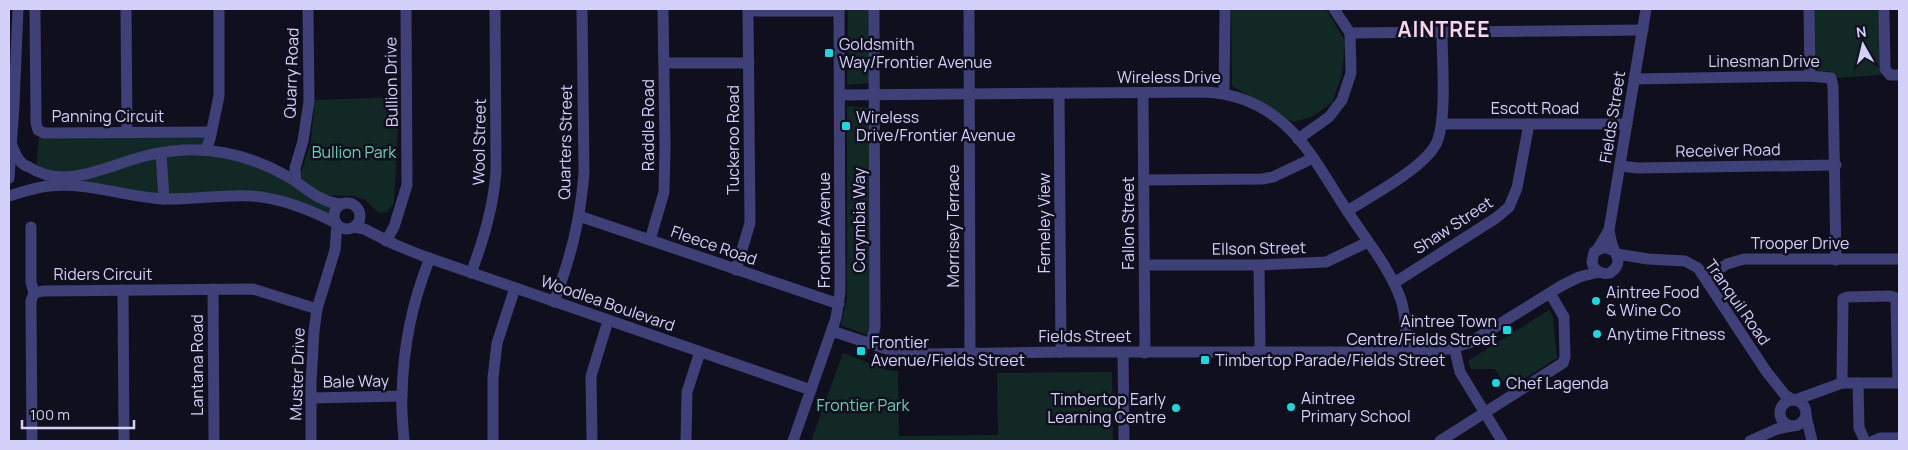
<svg xmlns="http://www.w3.org/2000/svg" width="1908" height="450" viewBox="0 0 1908 450" font-family="Manrope,sans-serif">
<rect width="100%" height="100%" fill="#100f1e"/>
<g fill="#122825">
<path d="M848,9H869V83L847,85Z"/>
<path d="M1231,9H1326L1345,41L1342,75L1332,103L1312,117L1293,122L1232,86Z"/>
<path d="M1812,9H1879V67L1881,75L1838,78L1829,71L1821,72L1817,70L1814,65Z"/>
<path d="M400,97L394,203L387,212L379,213L365,200L354,196L321,195L303,180L301,173L311,141L315,100Z"/>
<path d="M847,106L870,108L871,322L867,335L841,325L847,298Z"/>
<path d="M207,135L203,147L63,173L36,169L39,137Z"/>
<path d="M185,153L230,156L289,182L319,204L331,207L328,214L274,197L168,194L166,155Z"/>
<path d="M156,159L158,192L157,194L44,182V179Z"/>
<path d="M1549,310L1553,317L1557,358L1508,389L1495,369H1471L1469,364V360Z"/>
<path d="M843,353L888,370L898,371L899,436L998,435L997,373L1112,372L1113,441H811Z"/>
</g>
<g fill="none" stroke-linecap="round" stroke-linejoin="round">
<g stroke="#3f4078" stroke-width="11">
<path d="M35,9L36,123L38,130L44,133L211,132"/>
<path d="M126,9L127,132"/>
<path d="M969,9L970,354"/>
<path d="M1809,9L1810,76"/>
<path d="M1884,9L1885,69L1890,75H1899"/>
<path d="M748,11H839"/>
<path d="M1350,33L1643,30"/>
<path d="M664,63H749"/>
<path d="M1634,79L1810,76L1831,78L1833,86L1836,260"/>
<path d="M1224,92L1225,9"/>
<path d="M1059,93L1061,352"/>
<path d="M1143,93L1145,353"/>
<path d="M840,95L1204,92C1235,93 1260,103 1283,123C1311,147 1328,183 1348,212C1366,240 1390,268 1401,300C1406,316 1406,335 1406,352"/>
<path d="M1442,124H1627"/>
<path d="M1298,139L1329,117L1342,100L1351,73L1350,33L1334,9"/>
<path d="M11,144C14,149 16,157 20,161C22,164 26,166 29,167C66,191 108,165 145,156C157,153 171,151 183,150C218,148 254,158 285,175C306,186 315,201 341,204"/>
<path d="M204,150L207,147L210,139L219,96V9"/>
<path d="M161,153L164,199"/>
<path d="M1620,166L1638,168L1836,165"/>
<path d="M9,178L14,105L18,9"/>
<path d="M1144,180L1262,179L1273,177L1313,158"/>
<path d="M296,181L295,168L303,141L309,101L308,9"/>
<path d="M9,196C22,192 36,187 50,186C88,182 125,197 164,199C193,200 223,194 252,196C280,198 311,210 336,223"/>
<circle cx="347" cy="216" r="13"/>
<path d="M1347,211C1371,196 1426,167 1437,142C1447,117 1442,61 1442,32"/>
<path d="M579,216L839,304"/>
<path d="M31,227V282L34,293"/>
<path d="M354,227L364,229L396,245L423,256L811,390"/>
<path d="M1609,230C1610,236 1611,242 1613,247C1618,258 1622,265 1610,273C1601,275 1594,271 1592,262L1594,252L1604,247L1615,251"/>
<path d="M650,240L664,192L665,146L663,9"/>
<path d="M386,241L394,227L407,185L406,9"/>
<path d="M1597,250L1609,230L1646,9"/>
<path d="M1617,254L1648,259L1685,261L1698,268L1766,371L1785,395L1794,400"/>
<path d="M1145,265H1259L1326,262L1368,242"/>
<path d="M1259,265L1260,352"/>
<path d="M736,270L750,223L748,9"/>
<path d="M471,273C484,239 494,206 496,170L495,9"/>
<path d="M1706,278L1727,264L1744,259H1899"/>
<path d="M1394,283L1496,218L1509,207L1517,188L1529,124"/>
<path d="M213,289L214,441"/>
<path d="M123,290L124,441"/>
<path d="M554,302C571,256 580,222 584,173L582,9"/>
<path d="M832,331L883,348L898,352L925,354L1061,352H1418L1448,349L1469,343L1561,286L1579,277L1599,272"/>
<path d="M1453,342L1460,372L1502,441"/>
<path d="M871,344L875,327L874,9"/>
<path d="M1123,353L1124,441"/>
<path d="M1842,383L1843,299L1847,297L1890,296L1894,297L1896,301L1898,383"/>
<path d="M1858,383L1859,428L1865,441"/>
<path d="M311,398L402,396"/>
<circle cx="1793" cy="413" r="13"/>
<path d="M1795,400L1842,383H1899"/>
<path d="M1806,416L1812,441"/>
<path d="M32,441L31,301L34,293L43,291L253,289L317,309"/>
<path d="M311,441V383L314,331L317,309L335,250L337,225"/>
<path d="M404,441C403,426 401,410 402,395C403,347 412,302 430,258"/>
<path d="M493,441V378L497,343L515,288"/>
<path d="M592,441L591,376L608,321"/>
<path d="M686,441L687,392L700,352"/>
<path d="M793,441L836,318L840,292L839,9"/>
<path d="M1440,441L1563,363L1565,357L1564,317L1550,293"/>
<path d="M1750,441L1777,429L1791,426"/>
<path d="M1873,441L1880,438H1899"/>
</g>
</g>
<g fill="#19d8de" stroke="#100f1e" stroke-width="2">
<rect x="824" y="48" width="10" height="10" rx="2.5"/>
<rect x="841" y="121" width="10" height="10" rx="2.5"/>
<circle cx="1596" cy="301" r="5"/>
<rect x="1502" y="325" width="10" height="10" rx="2.5"/>
<circle cx="1597" cy="334" r="5"/>
<rect x="856" y="346" width="10" height="10" rx="2.5"/>
<rect x="1200" y="355" width="10" height="10" rx="2.5"/>
<circle cx="1496" cy="383" r="5"/>
<circle cx="1291" cy="407" r="5"/>
<circle cx="1176" cy="408" r="5"/>
</g>
<g text-anchor="middle" stroke-width="5" stroke-linejoin="round" paint-order="stroke">
<g font-size="16" fill="#d3d1fa" stroke="#100f1e" text-anchor="start">
<text x="839" y="50">Goldsmith<tspan x="839" dy="18">Way/Frontier Avenue</tspan></text>
<text x="856" y="123">Wireless<tspan x="856" dy="18">Drive/Frontier Avenue</tspan></text>
<text x="1606" y="298">Aintree Food<tspan x="1606" dy="18">&amp; Wine Co</tspan></text>
<text x="1497" y="327" text-anchor="end">Aintree Town<tspan x="1497" dy="18">Centre/Fields Street</tspan></text>
<text x="1607" y="340">Anytime Fitness</text>
<text x="871" y="348">Frontier<tspan x="871" dy="18">Avenue/Fields Street</tspan></text>
<text x="1215" y="366">Timbertop Parade/Fields Street</text>
<text x="1506" y="389">Chef Lagenda</text>
<text x="1301" y="404">Aintree<tspan x="1301" dy="18">Primary School</tspan></text>
<text x="1166" y="405" text-anchor="end">Timbertop Early<tspan x="1166" dy="18">Learning Centre</tspan></text>
</g>
<g font-size="16" fill="#d3d1fa" stroke="#100f1e">
<text x="1764" y="67">Linesman Drive</text>
<text transform="translate(291 73) rotate(-88)" y="6">Quarry Road</text>
<text x="1169" y="83">Wireless Drive</text>
<text transform="translate(391 82) rotate(-91)" y="6">Bullion Drive</text>
<text x="1535" y="114">Escott Road</text>
<text x="108" y="122">Panning Circuit</text>
<text transform="translate(1612 117) rotate(-81)" y="6">Fields Street</text>
<text transform="translate(648 125) rotate(-90)" y="6">Raddle Road</text>
<text transform="translate(733 140) rotate(-90)" y="6">Tuckeroo Road</text>
<text transform="translate(479 142) rotate(-89)" y="6">Wool Street</text>
<text transform="translate(565 142) rotate(-89)" y="6">Quarters Street</text>
<text transform="translate(1728 150) rotate(-1)" y="6">Receiver Road</text>
<text transform="translate(859 220) rotate(-90)" y="6">Corymbia Way</text>
<text transform="translate(1044 223) rotate(-90)" y="6">Ferneley View</text>
<text transform="translate(1128 223) rotate(-90)" y="6">Fallon Street</text>
<text transform="translate(1453 225) rotate(-33)" y="6">Shaw Street</text>
<text transform="translate(953 226) rotate(-90)" y="6">Morrisey Terrace</text>
<text transform="translate(824 230) rotate(-90)" y="6">Frontier Avenue</text>
<text x="1800" y="249">Trooper Drive</text>
<text transform="translate(714 245) rotate(19)" y="6">Fleece Road</text>
<text transform="translate(1259 248) rotate(-1)" y="6">Ellson Street</text>
<text x="103" y="280">Riders Circuit</text>
<text transform="translate(1738 302) rotate(55)" y="6">Tranquil Road</text>
<text transform="translate(608 303) rotate(19)" y="6">Woodlea Boulevard</text>
<text x="1085" y="342">Fields Street</text>
<text transform="translate(197 365) rotate(-90)" y="6">Lantana Road</text>
<text transform="translate(297 374) rotate(-88)" y="6">Muster Drive</text>
<text transform="translate(356 381) rotate(-1)" y="6">Bale Way</text>
</g>
<g font-size="16" fill="#66d1af" stroke="#100f1e">
<text x="354" y="158">Bullion Park</text>
<text x="863" y="411">Frontier Park</text>
</g>
<g font-size="21" font-weight="bold" letter-spacing="1" fill="#fad3ef" stroke="#100f1e">
<text x="1444" y="37">AINTREE</text>
</g>
</g>
<rect width="1908" height="450" fill="none" stroke="#d3d1fa" stroke-width="20"/>
<g transform="translate(1863 45) rotate(352)" stroke="#100f1e" stroke-width="4" paint-order="stroke">
<path d="M0-4L9 19L0 12L-9 19Z" fill="#d3d1fa"/>
<text y="-8" font-size="14" font-weight="bold" text-anchor="middle" fill="#d3d1fa">N</text>
</g>
<path d="M22 420v8h112v-8" fill="none" stroke="#d3d1fa" stroke-width="2.5"/>
<text x="30" y="420" font-size="15" fill="#d3d1fa" stroke="#100f1e" stroke-width="4" paint-order="stroke">100 m</text>
</svg>
